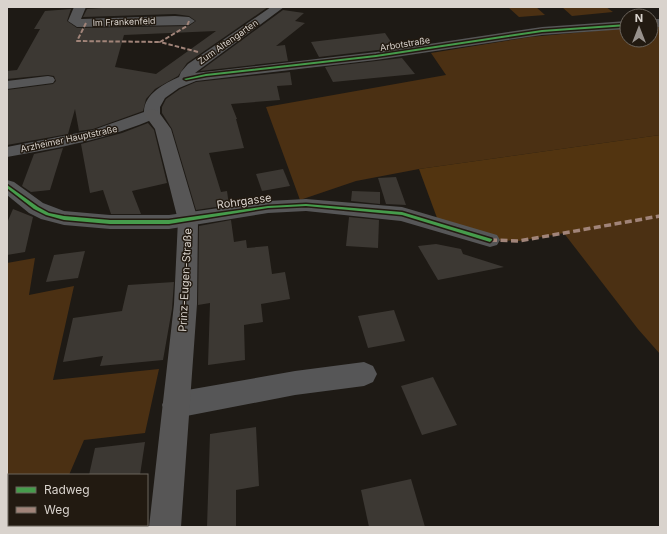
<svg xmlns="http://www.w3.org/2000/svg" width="667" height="534" viewBox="0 0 667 534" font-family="Inter,sans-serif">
<rect width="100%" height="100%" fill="#1e1a15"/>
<g fill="#4b3013">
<path d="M508,7H536L545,15L519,17Z"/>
<path d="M562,7H606L613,12L572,16Z"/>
<path d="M651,27H660V135L419,169L356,181L300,200L266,107L446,75L431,53L530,37L627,28V40H651Z"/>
<path d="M660,216V354L638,329L563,232Z"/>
<path d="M35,258L29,295L74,286L53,380L159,369L145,433L84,440L69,475H9V525H35V527H7V263Z"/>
</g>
<path fill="#523410" d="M660,135V216L519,241L490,240L440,226L419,169Z"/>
<g fill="#3c3833" fill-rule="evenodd">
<path d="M117,7H268L187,63L178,76L155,89L146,99L143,111L93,129L79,131L75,109L68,134L7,145V90L53,84L56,81L54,76L48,75L7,79V71L17,70L40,29H34L45,11L71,9L67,21L77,28L189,26L196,21L189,16L175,14L83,17L87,9ZM216,31L156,74L115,67L124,35Z"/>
<path d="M283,10L304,13L295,21L305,23L276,46L285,45L288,61L200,71Z"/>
<path d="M385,33L395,48L319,57L311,42Z"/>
<path d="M402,58L415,74L333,82L325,67Z"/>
<path d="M290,72L292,85L277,86L280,100L231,104L237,119H236L244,148L209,153L221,192L227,191L229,205L196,210L172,129L162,113V107L166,99L180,89L196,82Z"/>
<path d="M148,123L154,130L167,183L132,191L141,214H111L103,190L90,193L81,144L122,133Z"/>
<path d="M63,148L50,190L31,192L22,186L34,154Z"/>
<path d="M283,169L290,186L262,191L256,174Z"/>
<path d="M396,177L406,205L386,204L378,178Z"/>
<path d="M352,191L380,192V204L351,201Z"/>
<path d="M13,209L33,217L25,252L7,255V223Z"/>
<path d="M349,217L379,220L378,248L346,246Z"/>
<path d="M231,220L234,242L246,240L247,248L268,246L272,274L285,272L290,299L261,304L263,322L244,325L245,360L208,365L210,303L198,305L199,226Z"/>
<path d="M436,244L461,249L463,254L504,267L438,280L418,246Z"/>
<path d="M85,251L78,278L46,282L54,255Z"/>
<path d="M174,282L172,309L163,360L100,366L103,356L63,362L73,318L122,311L128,285Z"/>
<path d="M394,310L405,341L368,348L358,316Z"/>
<path d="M433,377L457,425L422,435L401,386Z"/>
<path d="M256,427L259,486L236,490V527H207L210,434Z"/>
<path d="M145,442L140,475H89L95,448Z"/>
<path d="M411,479L425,527H369L361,490Z"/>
</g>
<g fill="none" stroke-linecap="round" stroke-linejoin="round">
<g fill="#565657" fill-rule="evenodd">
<path d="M74,7H86L81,19L175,16L189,17L195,21L189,25L77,27L68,21Z"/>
<path d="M271,7H284L195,73L376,52L542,27L627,21V29L542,35L376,60L196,81L179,88L165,98L160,107V114L158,117C109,139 59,148 7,157V147L93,130L144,112C144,94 165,83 179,77L181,72L188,64Z"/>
<rect x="651" y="19" width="9" height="8"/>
<path d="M48,76L53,77L55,80L53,83L7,89V81Z"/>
<path d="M7,180L14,182L43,203L64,211L110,215H169L268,201L306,199L402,207L497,235L500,240L497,245L490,247L401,221L306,211L268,213L169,229H110L64,225L41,219L29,213L7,195Z"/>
<path d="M364,362L373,366L377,374L373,382L364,386L295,395L176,418L166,414L162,405L166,396L176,392L295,371Z"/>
</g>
<path fill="#575656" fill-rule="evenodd" d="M152,109L158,111L171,129L198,220L197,304L181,527H149L174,304L178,220L155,129L144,114L146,111Z"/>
<g stroke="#a18479" stroke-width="2" stroke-dasharray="4.5 2" stroke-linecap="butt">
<path d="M189,21L187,26L160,42L198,52"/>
<path d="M86,23L77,41L160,42"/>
</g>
<path stroke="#a18479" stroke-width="3.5" stroke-dasharray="7 3.5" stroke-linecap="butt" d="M490,240L519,241L660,216"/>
<g stroke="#221a11" stroke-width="3">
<g id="cycleway">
<path d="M627,24V26L542,32L376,57L206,76L186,80L184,79L206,74L376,55L542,30Z"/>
<path d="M7,185L38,207L49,213L64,216L110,220H169L268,206L306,204L402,212L492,239V240L490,242L402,215L306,206L268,208L169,224H110L64,220L46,215L34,209L7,188Z"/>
</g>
</g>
<use href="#cycleway" fill="#469c4c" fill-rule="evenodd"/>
</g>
<g text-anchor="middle" stroke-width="3" stroke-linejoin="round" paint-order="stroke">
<g font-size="9" fill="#d9d3cd" stroke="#221a11">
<text transform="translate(124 22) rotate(-2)" y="3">Im Frankenfeld</text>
<text transform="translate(228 42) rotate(-35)" y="3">Zum Altengarten</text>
<text transform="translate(405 44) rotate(-9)" y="3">Arbotstraße</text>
<text transform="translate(69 139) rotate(-12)" y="3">Arzheimer Hauptstraße</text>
</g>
<g font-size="11" fill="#d9d3cd" stroke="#221a11">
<text transform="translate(244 201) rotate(-8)" y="4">Rohrgasse</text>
<text transform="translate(185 280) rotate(-87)" y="4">Prinz-Eugen-Straße</text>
</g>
</g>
<rect width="667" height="534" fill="none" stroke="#d9d3cd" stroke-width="16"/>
<rect x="8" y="474" width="140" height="52" fill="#221a11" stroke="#6b645c"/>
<rect x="16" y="487" width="20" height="6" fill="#469c4c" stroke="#6b645c"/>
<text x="44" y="494" font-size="12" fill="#d9d3cd">Radweg</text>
<rect x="16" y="507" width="20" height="6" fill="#a18479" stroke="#6b645c"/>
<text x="44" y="514" font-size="12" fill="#d9d3cd">Weg</text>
<g transform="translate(639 28)"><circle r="19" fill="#221a11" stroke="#6b645c"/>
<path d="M0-3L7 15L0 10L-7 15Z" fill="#98928d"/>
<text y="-6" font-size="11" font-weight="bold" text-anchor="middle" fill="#d9d3cd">N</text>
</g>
</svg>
